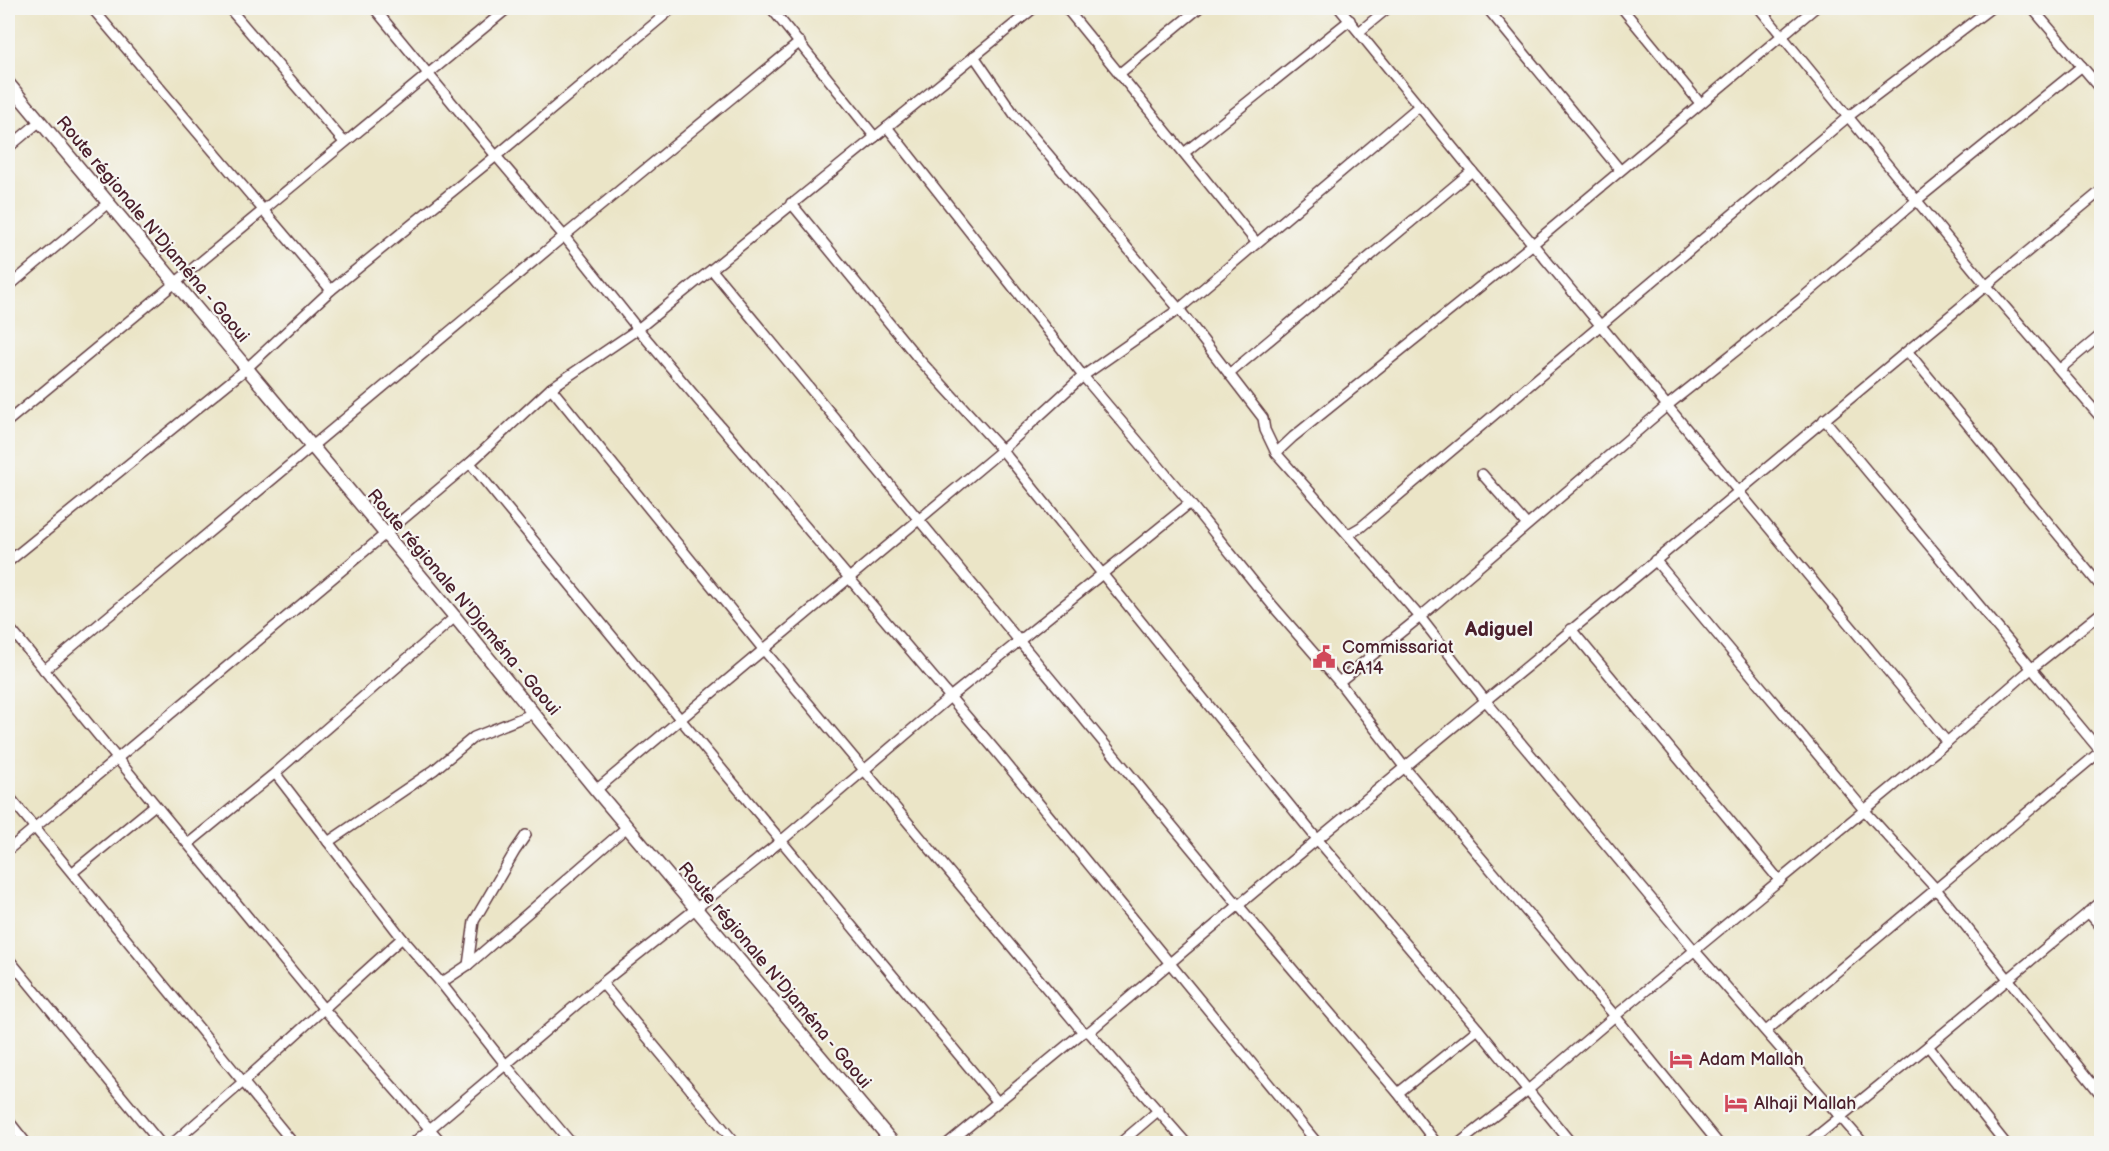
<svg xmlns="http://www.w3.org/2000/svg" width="2109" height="1151" viewBox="0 0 2109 1151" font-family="'Balsamiq Sans',sans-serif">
<rect width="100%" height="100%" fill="#f6f6f2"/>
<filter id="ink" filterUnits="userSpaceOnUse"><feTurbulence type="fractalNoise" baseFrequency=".0167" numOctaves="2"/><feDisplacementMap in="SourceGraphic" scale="12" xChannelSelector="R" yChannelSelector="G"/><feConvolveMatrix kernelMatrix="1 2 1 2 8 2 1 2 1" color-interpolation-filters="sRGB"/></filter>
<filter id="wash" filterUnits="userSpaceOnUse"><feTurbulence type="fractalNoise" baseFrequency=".008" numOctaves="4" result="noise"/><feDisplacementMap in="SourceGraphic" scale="24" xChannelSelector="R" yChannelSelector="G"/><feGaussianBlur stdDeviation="1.35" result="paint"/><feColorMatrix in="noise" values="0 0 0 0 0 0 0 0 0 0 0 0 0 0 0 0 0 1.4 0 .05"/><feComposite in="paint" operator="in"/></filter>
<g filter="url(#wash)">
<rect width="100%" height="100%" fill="#ebe5c7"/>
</g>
<g filter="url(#ink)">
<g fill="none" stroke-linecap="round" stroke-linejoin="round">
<g stroke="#623d42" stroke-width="12">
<g id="minor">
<path d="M92,8L331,290"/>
<path d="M229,8L344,142"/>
<path d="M374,8L496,156L564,236L638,329L995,750L1318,1144"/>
<path d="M771,8L875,137"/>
<path d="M1066,8L1256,242"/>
<path d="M1339,8L1472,171L1947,742"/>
<path d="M1487,8L1620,170"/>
<path d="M1622,8L1700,103"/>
<path d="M1759,8L1986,285L2102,419"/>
<path d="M2032,8L2102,90"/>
<path d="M1359,32L1388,8"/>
<path d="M974,56L1014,114L1179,309L1263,418L1265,430L1276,453L1420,617L1485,700L1695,951L1864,1144"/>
<path d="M1119,74L1199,8"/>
<path d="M887,127L1083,376L1190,503L1273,606L1339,682L1405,768L1615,1016L1719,1144"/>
<path d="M8,148L39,122"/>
<path d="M1184,153L1350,20"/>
<path d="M791,203L917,357L1002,450L1317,839L1478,1029L1572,1144"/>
<path d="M712,270L1238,905L1398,1093L1437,1144"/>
<path d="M8,287L108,203"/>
<path d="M1908,352L2102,588"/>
<path d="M2060,369L2102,334"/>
<path d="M1229,374L1472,171"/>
<path d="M551,388L763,649L1083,1032"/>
<path d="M1824,419L2102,753"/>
<path d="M8,421L508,8"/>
<path d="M1276,453L1293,437L1533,244L1815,8"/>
<path d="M470,463L681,720L997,1101"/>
<path d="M1482,474L1527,525"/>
<path d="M1349,534L1361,527L1849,116L1991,8"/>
<path d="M1655,560L1865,811L1936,889L2102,1096"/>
<path d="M8,562L246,369L331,290L496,156L673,8"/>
<path d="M8,626L323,1008L443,1144"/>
<path d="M1571,629L1780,881"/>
<path d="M44,670L564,236L800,42"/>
<path d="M1339,682L1420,617L1668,405L1801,299L1917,200L2082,66"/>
<path d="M275,773L402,938L441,983L505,1064L572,1144"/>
<path d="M596,790L1002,450L1083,376L1179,309L1419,106"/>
<path d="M8,795L294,1144"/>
<path d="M328,842L434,770L474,737L534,713"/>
<path d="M188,844L275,773L455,617"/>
<path d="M8,850L470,463L551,388L638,329L1034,8"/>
<path d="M73,872L155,805"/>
<path d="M2088,912L2102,928"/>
<path d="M8,958L161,1144"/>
<path d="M468,965L474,921L515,851L526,835"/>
<path d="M441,983L468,965L627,827"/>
<path d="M602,983L736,1144"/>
<path d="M1766,1031L2102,750"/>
<path d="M1089,1032L1187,1144"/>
<path d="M1928,1046L2006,1144"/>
<path d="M1398,1093L1478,1029"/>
<path d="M8,1120L27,1144"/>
<path d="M172,1144L243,1082L402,938"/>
<path d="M412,1144L602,983L781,841L950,697L1190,503"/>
<path d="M947,1144L1083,1032H1089C1275,872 1465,718 1654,562C1803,438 1952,313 2102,190"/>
<path d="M1119,1144L1159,1110"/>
<path d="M1458,1144L1528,1090L1615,1016L1947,742L2031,669L2102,612"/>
<path d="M1807,1144L1928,1046L2102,901"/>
</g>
</g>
<g stroke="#623d42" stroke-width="15">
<path id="tertiary" d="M8,83L455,617L596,790L894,1144"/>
</g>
<use href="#minor" stroke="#fff" stroke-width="9"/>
<use href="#tertiary" stroke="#fff" stroke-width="12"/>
</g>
</g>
<defs>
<g id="civic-bare" transform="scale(1.8)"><path d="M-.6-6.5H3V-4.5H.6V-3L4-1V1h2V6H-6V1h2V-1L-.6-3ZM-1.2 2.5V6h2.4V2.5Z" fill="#d1495b" stroke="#f6f6f2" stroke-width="2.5" paint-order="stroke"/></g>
<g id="hotel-bare" transform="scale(1.8)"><path d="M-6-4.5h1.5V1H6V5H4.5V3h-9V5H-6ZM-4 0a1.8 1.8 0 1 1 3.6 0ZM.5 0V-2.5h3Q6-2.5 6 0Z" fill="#d1495b" stroke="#f6f6f2" stroke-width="2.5" paint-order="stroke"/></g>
</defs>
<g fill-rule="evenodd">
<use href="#civic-bare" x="1324" y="657"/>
<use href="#hotel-bare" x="1681" y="1059"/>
<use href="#hotel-bare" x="1736" y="1103"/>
</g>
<g text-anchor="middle" stroke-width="4.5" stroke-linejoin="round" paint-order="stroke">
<g font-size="18" fill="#4a1f2b" stroke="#f6f6f2">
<text transform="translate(153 229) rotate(50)" y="6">Route régionale N'Djaména - Gaoui</text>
<text transform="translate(464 602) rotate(50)" y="6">Route régionale N'Djaména - Gaoui</text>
<text transform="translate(775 975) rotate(50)" y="6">Route régionale N'Djaména - Gaoui</text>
</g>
<g font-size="18" fill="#4a1f2b" stroke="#f6f6f2" text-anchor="start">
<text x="1342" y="653">Commissariat<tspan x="1342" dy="21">CA14</tspan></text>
<text x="1699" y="1065">Adam Mallah</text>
<text x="1754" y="1109">Alhaji Mallah</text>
</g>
<g font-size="20" font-weight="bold" fill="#4a1f2b" stroke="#f6f6f2">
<text x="1499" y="636">Adiguel</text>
</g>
</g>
<rect width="2109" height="1151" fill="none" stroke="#f6f6f2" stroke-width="30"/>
</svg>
